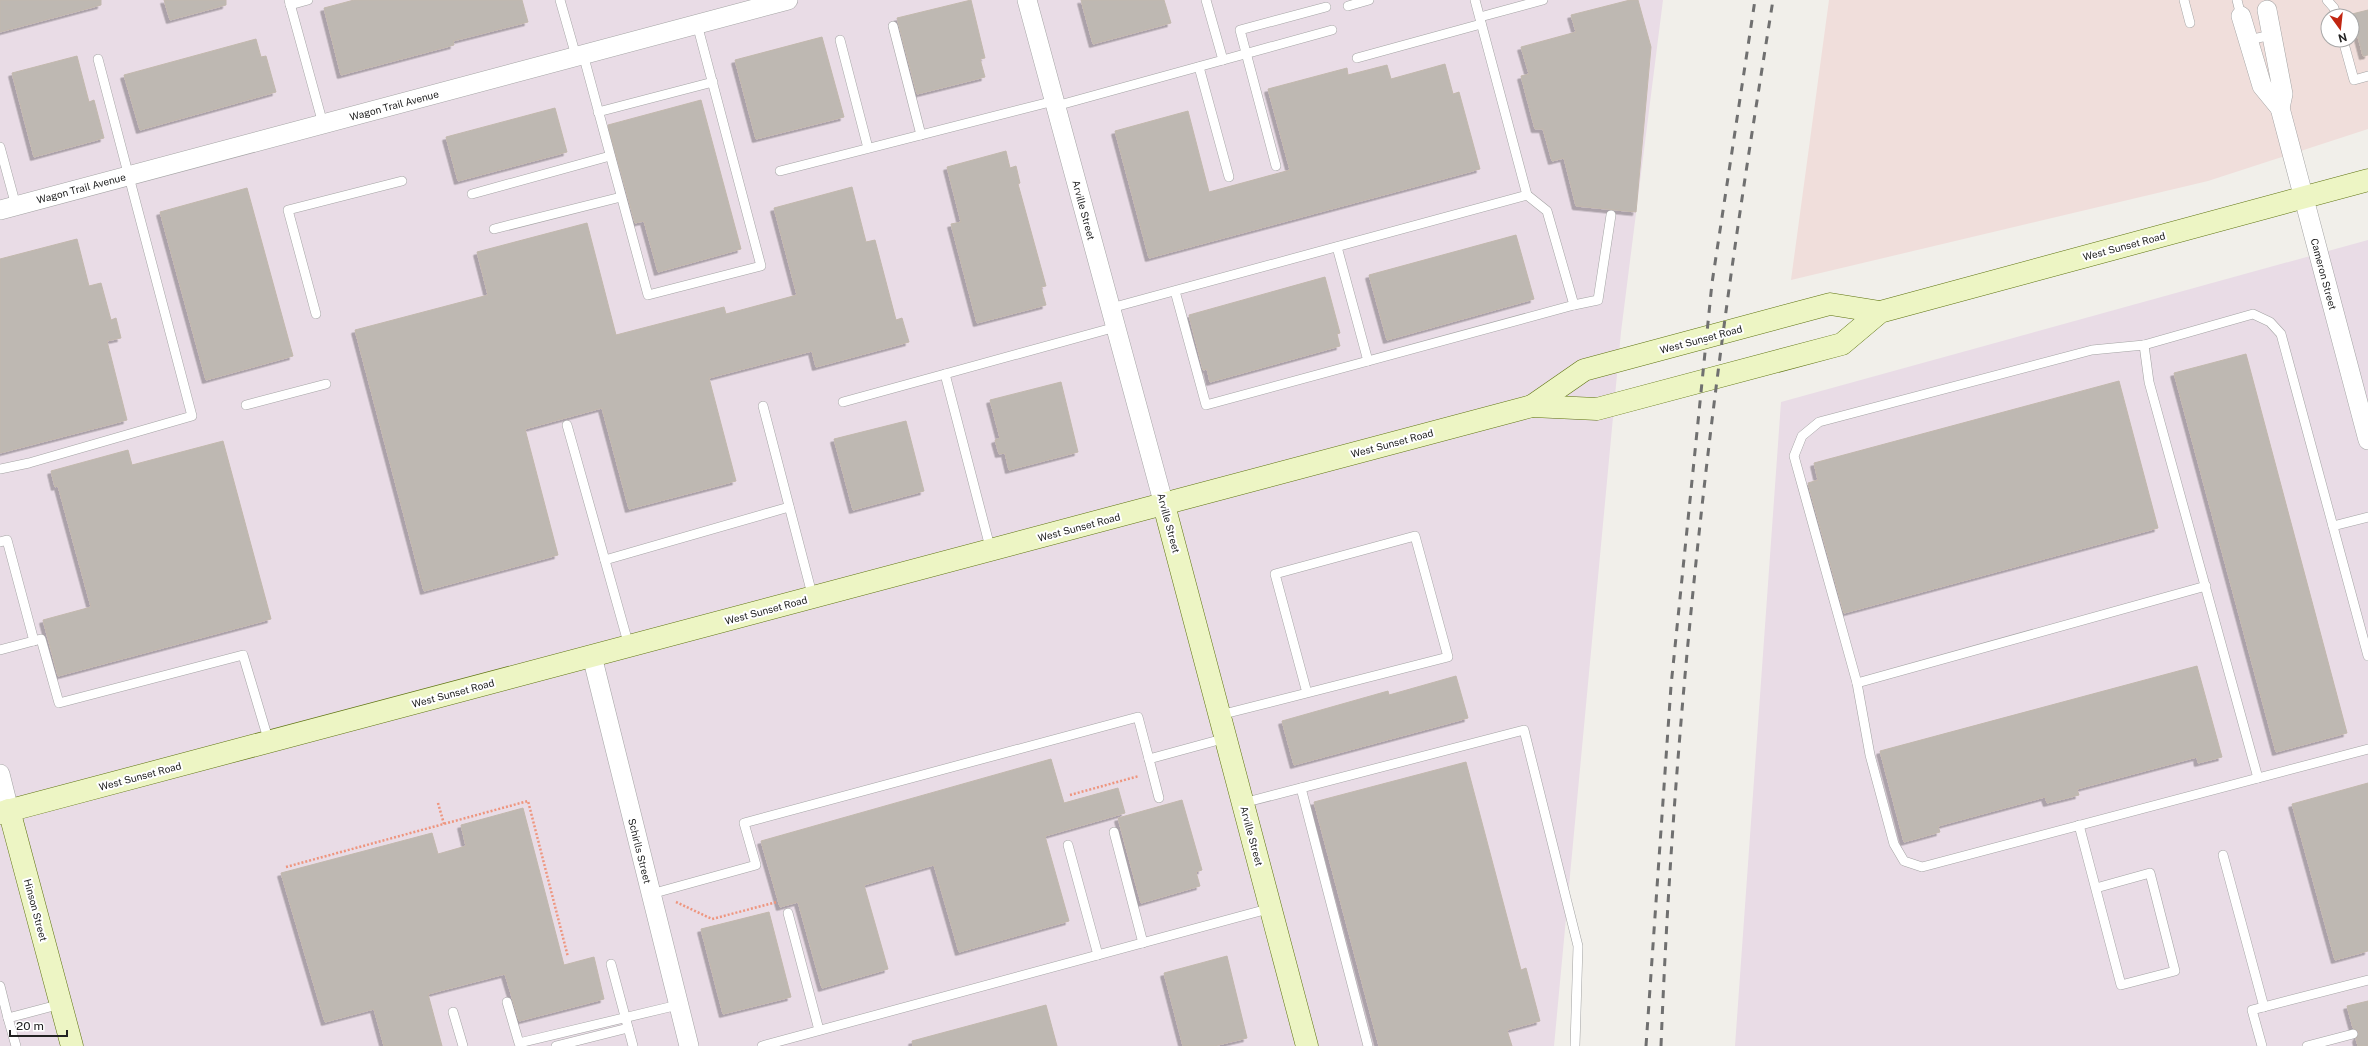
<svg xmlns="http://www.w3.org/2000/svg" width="2368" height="1046" viewBox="0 0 2368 1046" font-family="'Public Sans',sans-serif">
<defs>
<filter id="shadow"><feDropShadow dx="-3.5" dy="3.5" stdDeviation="0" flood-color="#0004"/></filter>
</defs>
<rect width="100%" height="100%" fill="#f1efea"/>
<path fill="#f0dedb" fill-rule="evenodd" d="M1829,0H2368V129L2208,181L1791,280ZM2328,16H2352V40H2328Z"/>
<g fill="#e9dce6">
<path d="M0,0H1663L1621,332L1554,1046H0Z"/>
<path d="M2368,240V1046H1735L1781,402Z"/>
</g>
<g fill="#beb8b2" stroke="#c2b8ad" filter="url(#shadow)">
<path d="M0,0H101V5L0,32Z"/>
<path d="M164,0H226V5L170,20Z"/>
<path d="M354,0H522L528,22L453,41L454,45L341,75L324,8Z"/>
<path d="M971,0L985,58L980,59L985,77L917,94L897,18Z"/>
<path d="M1081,0H1164L1171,23L1093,44Z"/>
<path d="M1630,0H1638L1651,47L1636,212L1576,206L1564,158L1552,161L1543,129H1535L1521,76L1529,74L1521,47L1576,32L1571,15Z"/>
<path d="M2368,10V55L2363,56L2352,14Z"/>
<path d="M822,37L844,117L756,139L735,60Z"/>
<path d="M256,39L261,57L266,56L276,92L140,130L124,75Z"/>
<path d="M77,56L89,102L94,100L104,138L34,157L12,73Z"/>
<path d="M1445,64L1453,94L1459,92L1480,169L1149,258L1115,131L1188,111L1209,192L1290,170L1268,89L1347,68L1348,75L1387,65L1391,79Z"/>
<path d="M701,100L741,249L658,272L644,221L635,223L608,125Z"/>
<path d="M555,108L567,152L458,181L446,137Z"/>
<path d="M1006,151L1010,168L1016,166L1020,183L1018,184L1046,286L1041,287L1046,305L977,323L951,224L961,222L947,167Z"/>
<path d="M852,187L866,242L875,240L896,320L902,318L909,342L816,367L812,351L709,378L736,481L629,509L602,408L525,429L558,555L424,591L355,330L488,295L477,252L587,223L616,335L724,307L726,314L797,295L774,208Z"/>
<path d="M247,188L293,356L206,380L160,212Z"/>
<path d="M1516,235L1534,299L1387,340L1369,275Z"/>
<path d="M77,239L89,286L101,283L111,320L116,318L121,338L107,341L127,420L0,453V259Z"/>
<path d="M1325,277L1340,333L1337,334L1340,346L1210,382L1207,369L1203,370L1189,315Z"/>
<path d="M2246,354L2347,733L2276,752L2174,373Z"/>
<path d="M2119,381L2158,528L1844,613L1808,483L1818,480L1814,463Z"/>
<path d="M1061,382L1078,452L1009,470L1005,453L999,454L995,440L1000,438L990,400Z"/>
<path d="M906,421L924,491L853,510L834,439Z"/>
<path d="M223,441L271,619L58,676L43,620L91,607L58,486L55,487L51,471L128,450L132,465Z"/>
<path d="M2197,666L2222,757L2198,763L2197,757L2077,789L2079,795L2047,803L2045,797L1938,826L1940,832L1904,842L1880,751Z"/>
<path d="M1456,676L1468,718L1294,765L1282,721L1388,691L1389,695Z"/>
<path d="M1051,759L1064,803L1118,788L1125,813L1045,836L1069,921L959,952L934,865L864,885L888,969L822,988L798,902L780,907L761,841Z"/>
<path d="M1466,762L1521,970L1526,968L1540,1021L1507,1030L1512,1046H1379L1314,802Z"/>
<path d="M2368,783V951L2335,960L2292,804Z"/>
<path d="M1182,800L1202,870L1196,872L1200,886L1141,903L1118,818Z"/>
<path d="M523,808L564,965L594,957L604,999L519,1021L505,974L428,994L442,1046H384L374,1009L325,1022L281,873L432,833L438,854L466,846L461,825Z"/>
<path d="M769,912L791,997L723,1014L701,929Z"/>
<path d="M1227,956L1247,1038L1214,1046H1183L1164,973Z"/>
<path d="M2368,1001V1046H2358L2356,1039L2359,1032L2353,1028L2347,1006Z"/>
<path d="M1046,1005L1057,1046H913L912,1041Z"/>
</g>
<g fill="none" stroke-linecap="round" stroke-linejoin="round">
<g stroke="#a3a3a3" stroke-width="10">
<g id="lane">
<path d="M289,0L323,124"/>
<path d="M560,0L576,56"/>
<path d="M1475,0L1527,195"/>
<path d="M2184,0L2190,23"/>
<path d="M2237,0L2241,16"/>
<path d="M2327,0L2334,8L2336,16"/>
<path d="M290,5L308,0"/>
<path d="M1348,6L1369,0"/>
<path d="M1480,17L1543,0"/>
<path d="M893,26L921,135"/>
<path d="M840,40L868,148"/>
<path d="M2248,40L2272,35"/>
<path d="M2343,40L2354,80L2368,76"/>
<path d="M583,54L648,295L761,266L697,24"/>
<path d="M1357,58L1481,24"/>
<path d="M1223,60L1332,30"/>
<path d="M1199,67L1229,177"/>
<path d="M1056,106L1223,60L1206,0"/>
<path d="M598,112L713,82"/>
<path d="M0,147L16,206"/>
<path d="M1276,166L1240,30L1326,7"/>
<path d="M780,171L1054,101"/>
<path d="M472,194L610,156"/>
<path d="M494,229L621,197"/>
<path d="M1337,247L1368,361"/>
<path d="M1574,305L1598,300L1611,215"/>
<path d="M1111,308L1527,195L1547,211L1574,305L1206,405L1175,291"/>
<path d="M316,314L288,210L402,181"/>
<path d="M2144,345L2149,382L2258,778"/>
<path d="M945,374L1116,327"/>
<path d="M843,402L945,374L991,551"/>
<path d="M246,405L326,384"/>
<path d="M763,406L813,598"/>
<path d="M567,425L629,646"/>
<path d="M0,469L29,463L192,416L98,59"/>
<path d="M2333,526L2368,517"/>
<path d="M0,542L7,540L34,641"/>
<path d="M605,560L789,507"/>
<path d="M0,650L41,639L59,703L243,655L269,742"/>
<path d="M2368,656L2281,334L2270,322L2253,314L2144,345L2092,350L1819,422L1802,436L1794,456L1857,683L1870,755L1894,844L1904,861L1922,867L2368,749"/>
<path d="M1857,683L2206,586"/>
<path d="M1220,715L1307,693L1275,574L1415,536L1448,657L1307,693"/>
<path d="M1301,788L1368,1046"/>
<path d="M1159,798L1149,759L1226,738"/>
<path d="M1243,803L1524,730L1578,946L1575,1046"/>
<path d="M2079,825L2121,985L2175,971L2150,873L2096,888"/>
<path d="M1114,832L1143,943"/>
<path d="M1068,845L1098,955"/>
<path d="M2223,855L2264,1007"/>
<path d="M651,894L756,865L744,823L1138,717L1149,759"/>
<path d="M788,913L819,1030"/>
<path d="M611,964L633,1046"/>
<path d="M0,986L8,1018L61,1004"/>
<path d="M507,1002L519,1043L678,1005"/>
<path d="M453,1012L463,1046"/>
<path d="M8,1018L16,1046"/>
<path d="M556,1046L628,1028"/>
<path d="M762,1046L1271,908"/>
<path d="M2262,1046L2252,1010L2368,980"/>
<path d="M2307,1046L2353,1034"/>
</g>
</g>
<g stroke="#a3a3a3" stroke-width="20">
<g id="street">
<path d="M1027,0L1164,505"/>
<path d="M2267,10L2283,94L2280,108"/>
<path d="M2241,16L2262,86L2280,108L2368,440"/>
<path d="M0,210L788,0"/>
<path d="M592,656L689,1046"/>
<path d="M0,774L9,810"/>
</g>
</g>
<g stroke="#5d720f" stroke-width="23">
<g id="secondary">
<path d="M1532,406L1584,370L1830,304L1880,312"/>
<path d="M1164,505L1307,1046"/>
<path d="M9,810L72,1046"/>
<path d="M0,813L1532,406L1597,409L1842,344L1880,312L2368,180"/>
</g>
</g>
<g stroke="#ee957e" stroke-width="2.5" stroke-dasharray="2 2" stroke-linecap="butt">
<path d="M1070,795L1139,776"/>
<path d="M438,803L444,824"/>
<path d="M286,867L528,801L568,957"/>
<path d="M676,902L712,919L777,902"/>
</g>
<use href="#lane" stroke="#fff" stroke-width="9"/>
<use href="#street" stroke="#fff" stroke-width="19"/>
<use href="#secondary" stroke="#edf5c4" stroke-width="22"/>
<g stroke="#707070" stroke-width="3" stroke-dasharray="8 8" stroke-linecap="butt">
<path d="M1646,1046L1671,686L1698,422L1712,283L1755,0"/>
<path d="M1661,1046C1671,791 1695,535 1730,282C1743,188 1758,94 1773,0"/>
</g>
</g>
<g text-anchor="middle" stroke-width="4" stroke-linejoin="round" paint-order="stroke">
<g font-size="10" fill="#222" stroke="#fff">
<text transform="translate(394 105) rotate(-15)" y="4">Wagon Trail Avenue</text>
<text transform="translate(81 188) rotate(-15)" y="4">Wagon Trail Avenue</text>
<text transform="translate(1084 210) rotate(75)" y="4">Arville Street</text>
<text transform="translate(2124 246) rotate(-15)" y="4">West Sunset Road</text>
<text transform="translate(2324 274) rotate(75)" y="4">Cameron Street</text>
<text transform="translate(1701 339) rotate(-15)" y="4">West Sunset Road</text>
<text transform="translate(1392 443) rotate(-15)" y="4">West Sunset Road</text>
<text transform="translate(1169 523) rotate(75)" y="4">Arville Street</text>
<text transform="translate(1079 527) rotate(-15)" y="4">West Sunset Road</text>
<text transform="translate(766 610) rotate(-15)" y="4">West Sunset Road</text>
<text transform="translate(453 693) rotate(-15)" y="4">West Sunset Road</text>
<text transform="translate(140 776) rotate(-15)" y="4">West Sunset Road</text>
<text transform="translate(1252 836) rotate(75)" y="4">Arville Street</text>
<text transform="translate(640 851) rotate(76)" y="4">Schirlls Street</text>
<text transform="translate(36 910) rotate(75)" y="4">Hinson Street</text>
</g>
</g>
<g transform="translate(2340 28) rotate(165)"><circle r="19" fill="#ffffff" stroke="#a7a7a7"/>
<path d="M0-3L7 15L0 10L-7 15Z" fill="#c12612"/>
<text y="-6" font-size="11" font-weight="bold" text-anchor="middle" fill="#222222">N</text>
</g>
<path d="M10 1030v6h57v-6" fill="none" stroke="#222222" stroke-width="2"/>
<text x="16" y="1030" font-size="12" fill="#222222" stroke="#ffffff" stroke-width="3" paint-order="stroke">20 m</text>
</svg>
